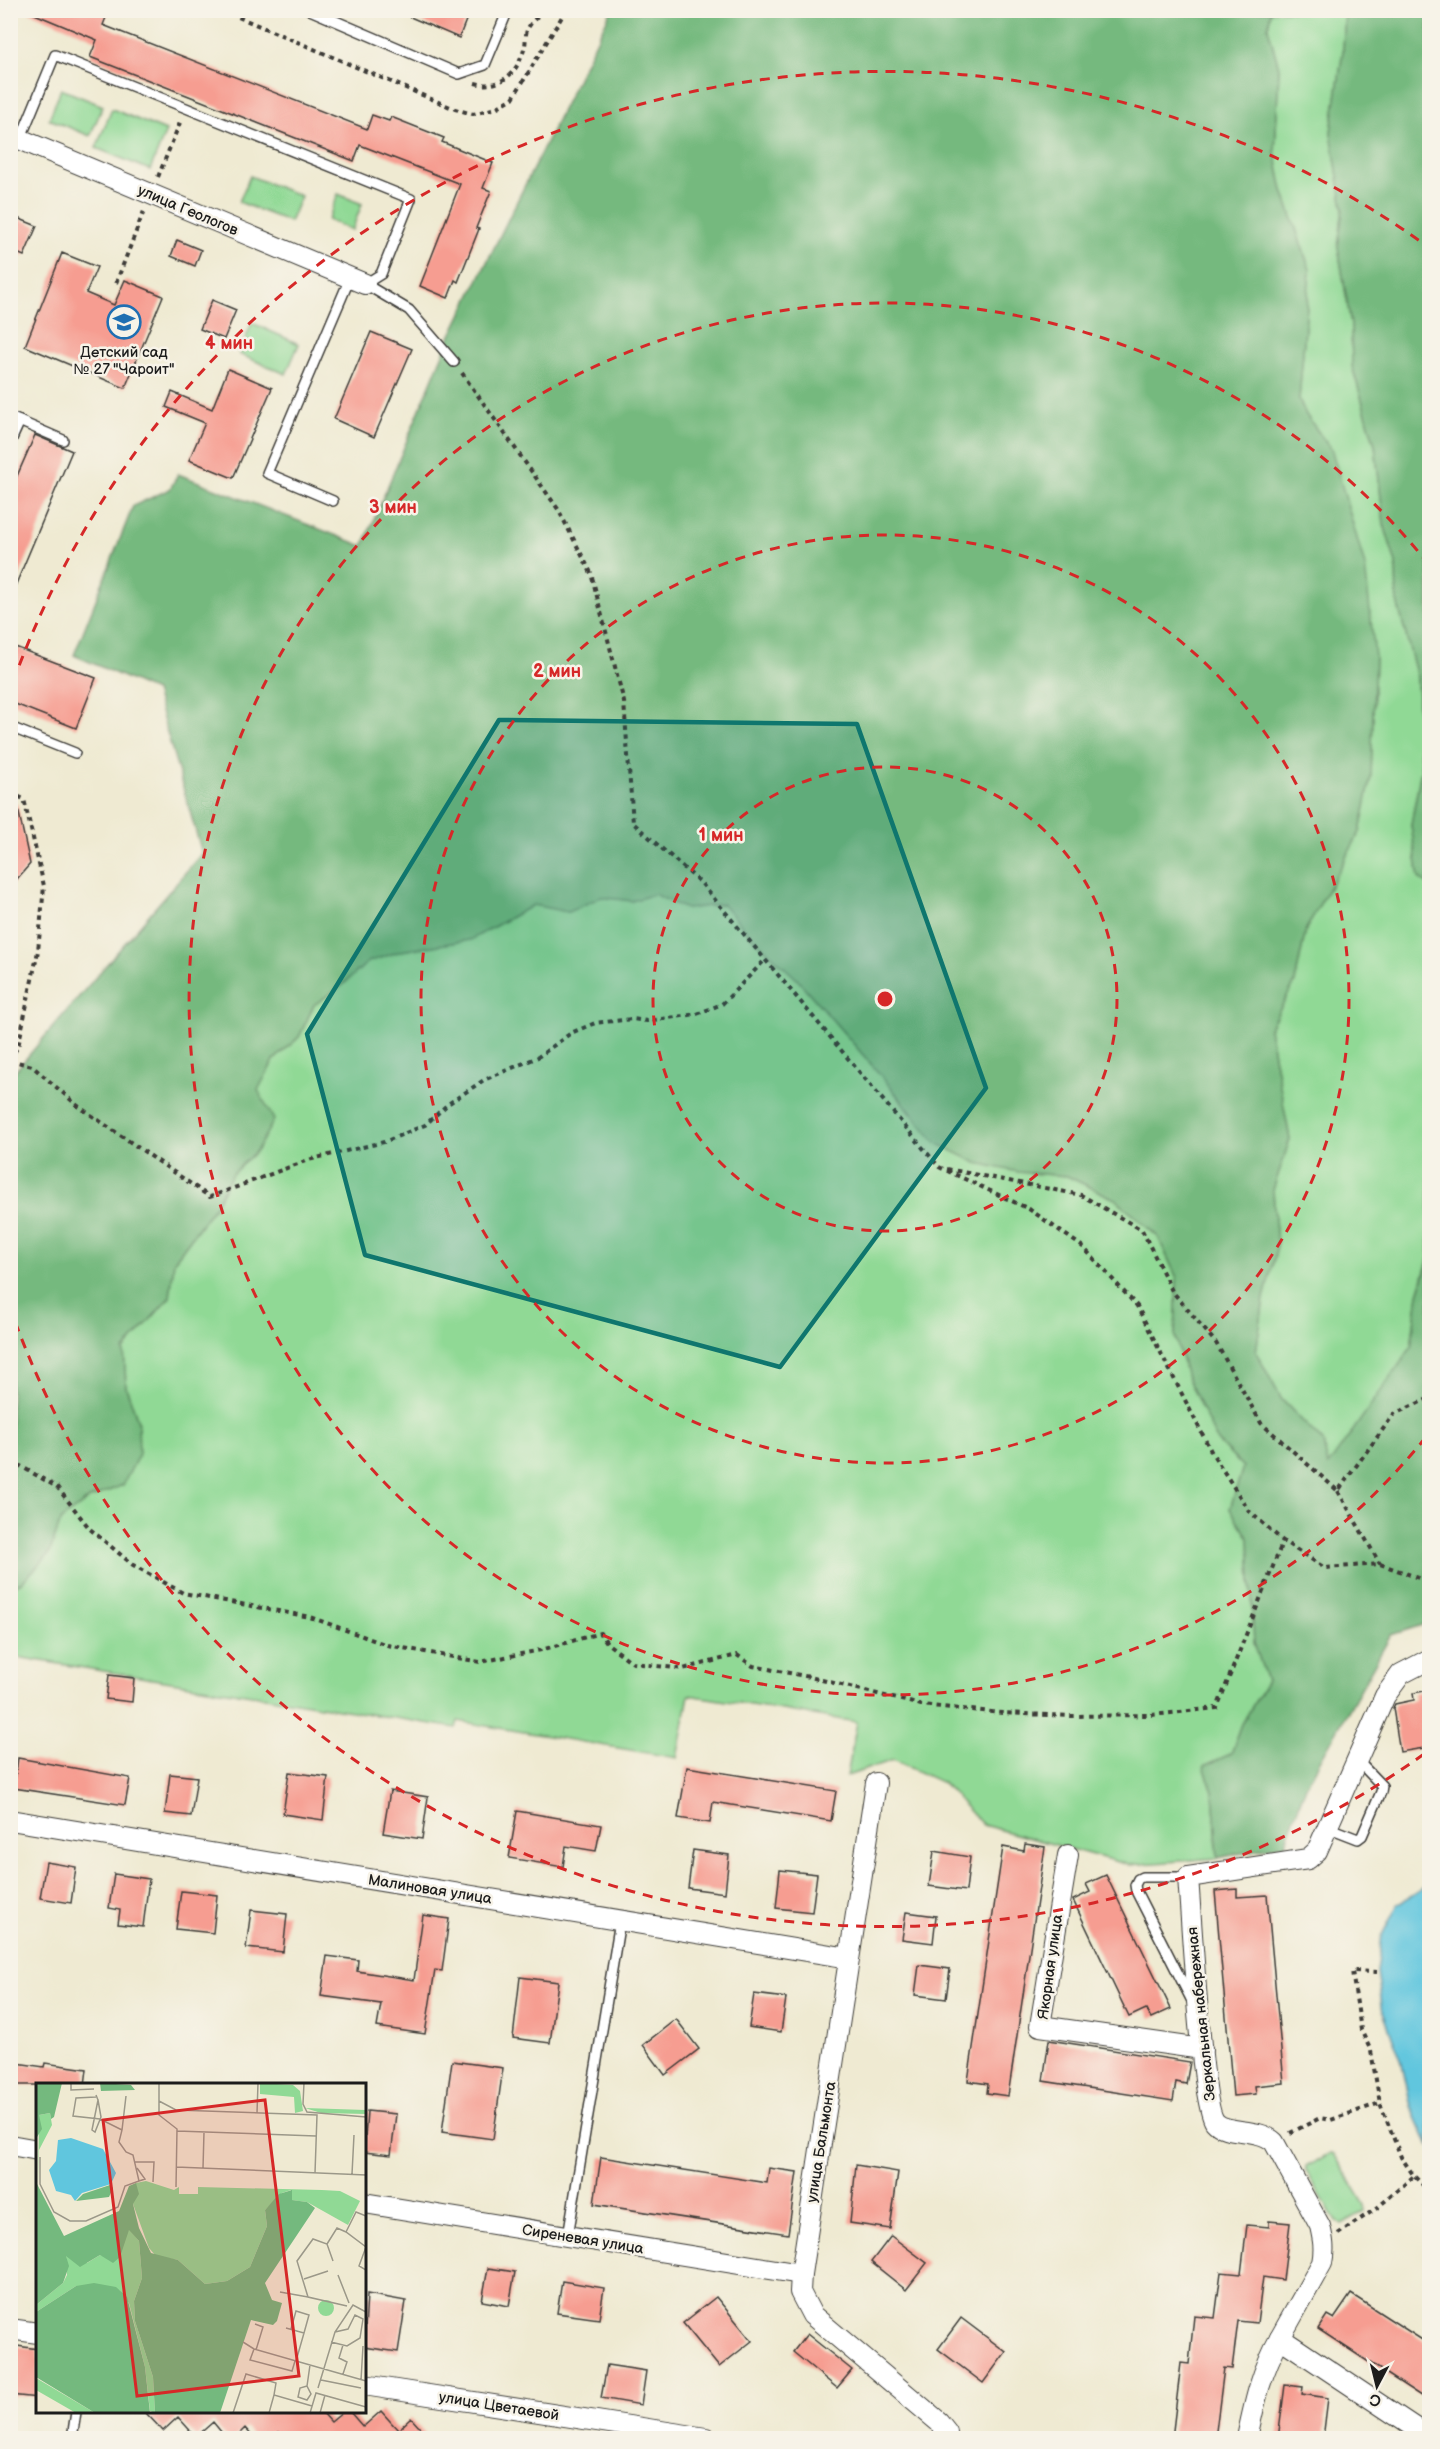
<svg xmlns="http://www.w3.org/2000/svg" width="1440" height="2449" viewBox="0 0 1440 2449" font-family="'Balsamiq Sans',sans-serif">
<rect width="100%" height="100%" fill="#f7f3e8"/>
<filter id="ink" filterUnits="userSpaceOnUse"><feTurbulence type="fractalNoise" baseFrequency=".0167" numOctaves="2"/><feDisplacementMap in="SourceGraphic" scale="12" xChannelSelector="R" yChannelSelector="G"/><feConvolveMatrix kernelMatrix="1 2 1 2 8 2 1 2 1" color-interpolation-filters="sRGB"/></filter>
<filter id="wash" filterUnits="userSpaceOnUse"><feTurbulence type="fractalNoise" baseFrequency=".008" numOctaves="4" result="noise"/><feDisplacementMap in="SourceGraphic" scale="24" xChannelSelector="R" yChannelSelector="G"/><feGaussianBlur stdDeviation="1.35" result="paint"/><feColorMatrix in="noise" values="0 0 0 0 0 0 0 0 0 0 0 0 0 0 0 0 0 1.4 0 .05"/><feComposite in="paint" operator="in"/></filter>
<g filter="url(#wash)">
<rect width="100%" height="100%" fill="#efead2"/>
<g fill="#90d995" stroke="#567a58" stroke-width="1.5">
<path d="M1271,11H1345L1343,51L1331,132L1343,208L1338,247L1351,325L1352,366L1375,445L1384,524L1396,563L1397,601L1417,677L1421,770L1411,825L1419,878L1430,885L1429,1257L1418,1294L1411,1348L1328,1467L1323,1442L1282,1400L1256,1352L1264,1298L1277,1247L1273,1190L1290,1139L1269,1029L1295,982L1306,929L1360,832L1371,777L1375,657L1332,451L1306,415L1299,399L1310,270L1283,191L1275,152L1279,68L1268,28Z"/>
<path d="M61,89L103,106L90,136L49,119Z"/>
<path d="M112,109L166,131L150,170L96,148Z"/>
<path d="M250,176L301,196L290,222L239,202Z"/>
<path d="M338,194L362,204L352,230L328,220Z"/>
<path d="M252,323L299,344L286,374L239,354Z"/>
<path d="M654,894L686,909L723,904L750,935L797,979L884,1079L911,1114L1018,1172L1067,1176L1117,1200L1158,1237L1177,1278L1175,1337L1217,1441L1243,1467L1230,1509L1249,1538L1254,1643L1267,1681L1242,1724L1231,1754L1204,1766L1213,1792L1218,1858L1129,1865L983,1825L943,1783L893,1760L847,1776L857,1722L689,1695L677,1758L458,1721L456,1728L11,1656L10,1587L22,1582L49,1554L61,1520L89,1499L123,1485L138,1421L126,1387L124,1350L170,1297L174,1261L214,1207L232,1174L257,1150V1090L274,1060L299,1037L314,1005L342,986L368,962L401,951L470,940L533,905L568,912L601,897L632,901Z"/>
<path d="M1330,2153L1334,2154L1365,2205V2211L1342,2224L1336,2222L1306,2171V2167Z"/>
</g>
<g fill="#74b97e" stroke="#486a4d" stroke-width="1.5">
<path d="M611,11H1271L1268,28L1279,68L1275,152L1283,191L1310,270L1299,399L1306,415L1332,451L1365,566L1375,657L1371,777L1360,832L1306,929L1295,982L1269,1029L1290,1139L1273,1190L1277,1247L1264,1298L1256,1352L1282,1400L1323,1442L1328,1466L1411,1348L1418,1294L1430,1257L1429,1623L1391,1635L1306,1786L1285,1844L1218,1858L1213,1792L1204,1766L1231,1754L1242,1724L1267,1681L1254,1643L1249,1538L1230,1509L1243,1467L1217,1441L1187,1377L1175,1337L1177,1278L1158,1237L1117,1200L1067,1176L1018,1172L977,1163L936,1143L884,1079L797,979L750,935L723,904L686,909L654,894L632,901L601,897L568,912L533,905L470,940L401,951L368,962L341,986L314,1005L299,1037L274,1060L258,1090L274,1120L257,1150L232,1174L214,1207L174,1261L170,1297L124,1350L126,1387L138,1421L139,1454L123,1485L89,1499L61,1520L49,1554L22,1582L11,1587V1076L202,853L155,691L74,655L133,506L170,489L178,474L363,546L449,339Z"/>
<path d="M1345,11H1429V885L1419,878L1411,825L1421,770L1417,677L1397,601L1396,563L1384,524L1375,445L1352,366L1351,325L1338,247L1343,208L1331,132L1343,51Z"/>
</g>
<path fill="#60c6de" stroke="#3e717d" stroke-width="1.5" d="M1429,1884V2146L1411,2106L1401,2060L1383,2012L1377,1972L1382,1935L1398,1904Z"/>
<g id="blocks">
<g fill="#f69d91">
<path d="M25,10H109L103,25L367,129L372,115L389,121L391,117L444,138L442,142L493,163L483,188L491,191L476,228L479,229L458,282L455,280L448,298L420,286L460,184L360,145L354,161L128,72L90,57L97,40Z"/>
<path d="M394,10H470L459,38Z"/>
<path d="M10,215L37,226L24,256L10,250Z"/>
<path d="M177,240L201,250L195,266L171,256Z"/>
<path d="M62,253L97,267L86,293L114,305L125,280L163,296L125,388L25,346Z"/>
<path d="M212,300L236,310L224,339L200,329Z"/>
<path d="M371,332L412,349L374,437L334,419Z"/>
<path d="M228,369L272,388L233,478L189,460L205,423L166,407L172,392L212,409Z"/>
<path d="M35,435L72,451L11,596L10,492Z"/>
<path d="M10,645L96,678L76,728L10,702Z"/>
<path d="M17,804L30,864L10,887V805Z"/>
<path d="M109,1675L134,1678L132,1702L106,1699Z"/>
<path d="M1430,1690V1747L1400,1752L1393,1708L1395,1704L1414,1700L1413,1693Z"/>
<path d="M18,1758L130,1778L125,1805L14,1788Z"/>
<path d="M687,1767L836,1791L831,1821L713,1802L710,1823L678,1818Z"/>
<path d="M289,1772L328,1777L323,1820L283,1814Z"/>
<path d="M170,1774L197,1777L191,1816L165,1813Z"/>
<path d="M390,1791L428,1797L422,1839L383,1833Z"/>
<path d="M517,1811L601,1825L596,1851L566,1846L563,1867L509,1858Z"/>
<path d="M1025,1844L1045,1847L1008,2096L987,2093L988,2084L968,2081L1003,1847L1024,1851Z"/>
<path d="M693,1850L729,1855L725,1893L688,1888Z"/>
<path d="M934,1851L970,1857L966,1891L929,1886Z"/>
<path d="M46,1862L76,1867L71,1903L40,1898Z"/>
<path d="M780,1870L817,1874L812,1912L776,1908Z"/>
<path d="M114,1874L149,1879L143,1927L118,1924L120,1910L109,1908Z"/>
<path d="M1106,1875L1171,2009L1151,2018L1146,2009L1129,2017L1073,1900L1090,1892L1086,1884Z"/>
<path d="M1237,1889V1897L1267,1895L1284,2083L1255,2086L1256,2094L1233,2096L1215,1891Z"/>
<path d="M181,1891L217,1895L213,1933L176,1929Z"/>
<path d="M251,1910L287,1914L283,1952L246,1948Z"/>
<path d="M906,1912L936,1916L933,1943L902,1939Z"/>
<path d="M423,1915L449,1919L442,1971L435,1970L425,2034L377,2027L381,2004L321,1996L327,1956L358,1960L357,1971L414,1980Z"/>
<path d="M919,1965L950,1969L946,1999L915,1995Z"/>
<path d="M520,1977L558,1982L550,2043L513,2038Z"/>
<path d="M754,1994L786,1998L781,2032L749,2027Z"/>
<path d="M676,2019L699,2049L665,2075L643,2045Z"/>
<path d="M1049,2040L1190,2062L1186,2084L1176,2082L1173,2101L1043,2081Z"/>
<path d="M452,2061L503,2068L493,2139L442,2132Z"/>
<path d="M10,2062L44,2067L45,2063L87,2069L85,2085H10Z"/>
<path d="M367,2111L396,2114L391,2155L364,2152Z"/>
<path d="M601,2157L767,2183L769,2168L797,2172L788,2234L594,2204Z"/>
<path d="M856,2165L898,2172L890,2229L850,2223Z"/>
<path d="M1269,2221L1290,2223L1283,2280L1263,2277L1257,2323L1238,2321L1232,2369L1224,2368L1215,2439H1172L1181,2363L1189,2364L1194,2316L1215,2318L1221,2272L1241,2274L1247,2225L1269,2227Z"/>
<path d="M891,2236L927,2263L906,2290L871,2262Z"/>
<path d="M488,2268L515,2272L509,2306L482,2301Z"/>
<path d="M562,2281L604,2288L599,2319L557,2313Z"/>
<path d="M367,2294L406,2301L398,2352L364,2347Z"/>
<path d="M1351,2294L1430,2345V2402L1318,2329L1327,2315L1334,2319Z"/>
<path d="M716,2297L752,2341L719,2367L683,2323Z"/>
<path d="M961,2318L1006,2352L983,2383L938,2349Z"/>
<path d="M807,2334L852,2370L837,2388L793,2352Z"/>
<path d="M10,2345L38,2349V2398L10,2395Z"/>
<path d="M607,2365L646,2371L641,2405L601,2398Z"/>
<path d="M1285,2385L1303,2387L1302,2394L1328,2398L1323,2439H1278Z"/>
<path d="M381,2411L398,2430L411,2418L430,2439H285L279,2432L272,2439H255L245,2428L234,2439H227L213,2422L196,2437L178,2417L163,2431L145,2412H322L331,2422L343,2412H350L363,2427Z"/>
</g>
</g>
</g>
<g filter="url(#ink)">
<use href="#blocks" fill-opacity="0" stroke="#3c3b37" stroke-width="1.5"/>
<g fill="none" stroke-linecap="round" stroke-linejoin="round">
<g stroke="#3c3b37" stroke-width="12">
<g id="lane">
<path d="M310,10L459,74L485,65L508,10"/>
<path d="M20,140L55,55L411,199L381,274L365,284L409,310L454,362"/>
<path d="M10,417L63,440"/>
<path d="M10,443L20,421"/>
<path d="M333,501L267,473L350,278"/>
<path d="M10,727L75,753"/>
<path d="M1327,1827L1358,1839L1362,1836L1381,1792L1382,1786L1357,1760"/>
<path d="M1188,1877H1142L1138,1879L1135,1885L1136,1891L1192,2001"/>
<path d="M568,2236L620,1921"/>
<path d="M72,2438L76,2412"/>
</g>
</g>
<g stroke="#3c3b37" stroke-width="22">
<g id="street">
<path d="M10,135L365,284"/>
<path d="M1430,1659L1401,1674L1385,1696L1317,1851L1308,1859L1188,1877C1191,1912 1201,2105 1215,2122C1226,2135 1258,2127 1274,2142L1320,2226C1323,2239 1325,2249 1322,2263L1280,2338L1430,2438"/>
<path d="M876,1783L801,2274L800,2292L812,2315L939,2422L947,2432V2438"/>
<path d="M10,1820L849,1958"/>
<path d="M1068,1855L1040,2026L1202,2049"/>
<path d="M10,2145L38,2150"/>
<path d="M364,2203L801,2274"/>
<path d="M10,2329L38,2333"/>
<path d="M364,2385L706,2438"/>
<path d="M1247,2438C1255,2401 1261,2372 1280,2338"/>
</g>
</g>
<g stroke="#3c3b37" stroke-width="4" stroke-dasharray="4.5 4.5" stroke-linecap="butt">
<path d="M222,10L455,109L473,114L496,108L513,98L566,10"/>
<path d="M475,83C502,90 519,71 525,46C526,41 525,33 528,28C531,22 539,15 544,10"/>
<path d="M158,177L181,120"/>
<path d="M116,283L144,211"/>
<path d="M462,373L558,509L591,573L624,702L633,823L701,883L939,1167L1029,1209L1083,1247L1137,1306L1212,1453L1249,1511L1283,1541L1325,1568L1380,1564L1430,1582"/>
<path d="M10,793L24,799L44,886L38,951L18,1047L10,1057"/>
<path d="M10,1060L32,1066L78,1106L210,1197L308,1160L384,1142L425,1125L448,1104L484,1080L538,1057L571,1033L595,1023L632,1019L647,1021L697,1014L722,1004L765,960"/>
<path d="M947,1169L1081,1195L1142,1230L1172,1291L1216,1343L1261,1423L1338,1491L1394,1414L1430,1398"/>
<path d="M10,1460L57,1487L90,1529L133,1565L183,1593L310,1617L387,1645L480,1662L541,1650L600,1633L608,1644L633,1663L683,1669L737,1655L753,1666L810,1677L921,1705L1002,1713L1072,1716L1152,1715L1217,1708L1283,1541"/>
<path d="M1338,1491L1380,1564"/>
<path d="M1377,1972L1352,1971L1361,2030L1371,2051L1380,2103L1401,2157L1414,2176L1430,2192"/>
<path d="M1290,2133L1320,2118L1331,2120L1380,2103"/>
<path d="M1338,2234L1377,2208L1414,2176"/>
</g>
<use href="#lane" stroke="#fff" stroke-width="9"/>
<use href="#street" stroke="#fff" stroke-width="20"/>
</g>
</g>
<path fill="#0f766e" fill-opacity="0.2" stroke="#0f766e" stroke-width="4.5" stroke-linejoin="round" d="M499,720L857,724L986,1088L780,1367L365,1255L307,1034Z"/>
<g fill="none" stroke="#d62828" stroke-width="3" stroke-dasharray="10 8">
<circle cx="885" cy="999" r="232"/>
<circle cx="885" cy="999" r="464"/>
<path d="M1426 1437A696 696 0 1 1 1426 561"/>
<path d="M1424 1754A928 928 0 0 1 13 1316M13 682A928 928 0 0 1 1424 244"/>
</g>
<defs>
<g id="school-ring" transform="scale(1.725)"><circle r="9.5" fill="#f7f3e8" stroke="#1f6fb2" stroke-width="1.5"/><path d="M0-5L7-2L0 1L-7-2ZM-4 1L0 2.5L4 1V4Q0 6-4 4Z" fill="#1f6fb2"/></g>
</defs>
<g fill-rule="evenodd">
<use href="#school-ring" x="124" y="322"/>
</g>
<g text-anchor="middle" stroke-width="5" stroke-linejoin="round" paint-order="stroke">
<g font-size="15" fill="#1c1c1c" stroke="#f7f3e8">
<text transform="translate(188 210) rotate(23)" y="5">улица Геологов</text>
<text transform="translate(430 1889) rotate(9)" y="5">Малиновая улица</text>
<text transform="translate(1050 1967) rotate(-82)" y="5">Якорная улица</text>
<text transform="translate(1201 2014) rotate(-96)" y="5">Зеркальная набережная</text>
<text transform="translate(821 2142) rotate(-81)" y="5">улица Бальмонта</text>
<text transform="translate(583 2239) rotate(9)" y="5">Сиреневая улица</text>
<text transform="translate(499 2406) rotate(9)" y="5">улица Цветаевой</text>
</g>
<g font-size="15" fill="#1c1c1c" stroke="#f7f3e8">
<text x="124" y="357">Детский сад<tspan x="124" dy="17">№ 27 "Чароит"</tspan></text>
</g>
</g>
<g transform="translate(36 2083)">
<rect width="330" height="330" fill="#efead2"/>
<path d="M224,0L257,2L264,8L267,28L259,30L258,14L224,11ZM269,25L330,27V31L285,30ZM14,30L16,42L3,67L2,106L3,32ZM110,98L138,107L143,104V111H162V104L286,107L304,108L324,118L312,142L271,119L255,117V107L246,110L229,127L231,143L214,184L191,198L169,201L142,177L120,173L113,165L97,121L100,100ZM93,146L103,158L106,195L98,218L99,238L117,294L119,330L114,328L109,284L93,220L83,207L40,203L0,229V222L27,200L31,192L30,172L51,180L64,172L79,176ZM282 225a8 8 0 1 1 16 0a8 8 0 1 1-16 0ZM0,295L59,330H40L0,307Z" fill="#90d995"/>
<path d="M0,0H26L18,34L15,36L14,30L3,32L6,46L1,54L0,82ZM64,0L95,2L99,7L65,8ZM0,99L28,153L83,128L93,103L100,100L103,111L97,121L103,145L115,170L142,177L169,201L191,198L214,184L231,143L229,127L243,111L256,107V117L271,119L279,125L229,200L236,217L246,220L241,238L237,242L215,237L184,330H119L117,294L99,238L98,218L106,195L103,158L93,147L84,174L77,180L64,172L44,184L30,173L33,183L27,200L0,222ZM74,102L77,105L73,114L40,118L47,111ZM58,200L80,204L91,214L109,284L114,330H59L0,294V229L40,203Z" fill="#74b97e"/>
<path d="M35,55L67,66L80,90L75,101L46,110L39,118L35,112L20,108L13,87L20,78L22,57Z" fill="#60c6de"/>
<path fill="none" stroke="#9b9889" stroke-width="1.5" d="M35,0V7L58,6M123,0V32L141,46L140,104M268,0L267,21L271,29L330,34M60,12L62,17L56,47L59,49L65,34L62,17M123,18L140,27L281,32L279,90M221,30L222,0M86,47L90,13M141,48L280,53M4,74V101L18,129L34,138H50L82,124L89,103L103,98L97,72L90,69L83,59L86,47L64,36L37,33L40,15L60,14M99,79H118L117,99M140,84L330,92M101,85L109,96L103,98M167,85L168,49M316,91L318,52M310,149L320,129L330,133M291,161L301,145L310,149L330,164L323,183L330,187M297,178L291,161L277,156L261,178L272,214L311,223M302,192L313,220M268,196L292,188M244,209L272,214M219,241L227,244L220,267M250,245L268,250L260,278M255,246L260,228L273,232L268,250M207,259L218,266L330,298M295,259L311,263L324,255L327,236L319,232L312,246L299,249M307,262L303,275L311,279L307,291M218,266L214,277L256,288L259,278M285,297L325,305M325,297L327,263M271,303L264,305L262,314L271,317L275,311L271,303L274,282M282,305L299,249L317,222L330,229M197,330L210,291L240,300L238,312L276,323M233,330L238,312M274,330L280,310L330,324M284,330L289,312"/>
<path fill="#d62828" fill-opacity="0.15" stroke="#d62828" stroke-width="3" d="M229,17L263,293L101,313L67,37Z"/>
<rect width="330" height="330" fill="none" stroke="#1c1c1c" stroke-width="3"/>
</g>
<circle cx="885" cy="999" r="9" fill="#d62828" stroke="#f7f3e8" stroke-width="3"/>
<g font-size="18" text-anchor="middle" font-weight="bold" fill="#d62828" stroke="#f7f3e8" stroke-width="5" stroke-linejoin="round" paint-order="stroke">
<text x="229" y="349">4 мин</text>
<text x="393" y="513">3 мин</text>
<text x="557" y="677">2 мин</text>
<text x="721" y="841">1 мин</text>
</g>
<rect width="1440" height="2449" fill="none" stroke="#f7f3e8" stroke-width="36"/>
<g transform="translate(1377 2386) rotate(187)" stroke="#f7f3e8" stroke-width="4.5" paint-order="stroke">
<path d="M0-4.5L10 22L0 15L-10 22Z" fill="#1c1c1c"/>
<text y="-9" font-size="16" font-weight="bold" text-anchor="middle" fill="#1c1c1c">С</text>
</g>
</svg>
